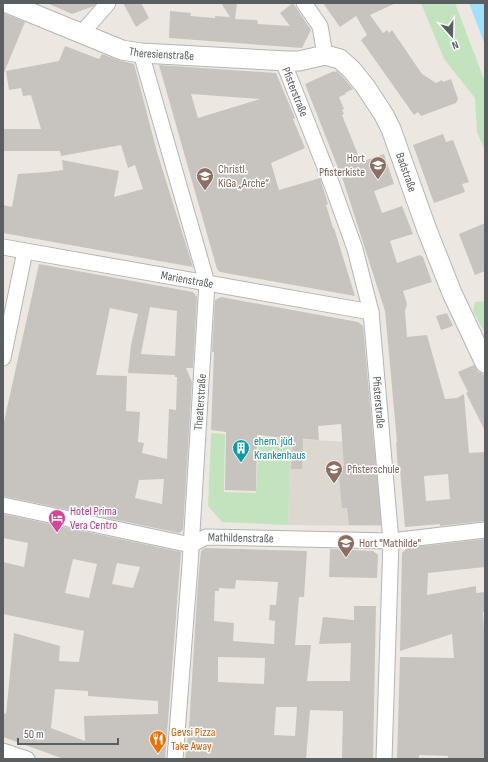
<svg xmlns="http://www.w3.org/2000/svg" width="488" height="762" viewBox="0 0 488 762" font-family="'Sofia Sans Condensed',sans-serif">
<rect width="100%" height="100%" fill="#ece8e1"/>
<path fill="#dcd7cf" d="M291,439L375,443L382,526L288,525Z"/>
<g fill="#c3e3be">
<path d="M421,3H455L485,82V151L477,132L475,98L444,59Z"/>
<path d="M485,301V333L473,311L475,302Z"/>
<path d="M211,433L225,434L224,492L256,493L259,437L291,439L288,525L222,522L208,506Z"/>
</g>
<path fill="#a1e0fc" d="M469,3H485V45Z"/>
<g fill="#c7c3be" fill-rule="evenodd">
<path d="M47,3H96L94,6L72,14Z"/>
<path d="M123,3H141L149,18L136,27Z"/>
<path d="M221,3H237L235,19L257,20L258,24L290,26L280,13L293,3L311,30L302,48L169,38L170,11L191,13L190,16L215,18V16L230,17Z"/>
<path d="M323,3H396L370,15L383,33L387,30L389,33L392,30L422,74L436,83L442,80L443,82L451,79L458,99L456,103L421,116L418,112L414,115L361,40L367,35L356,16L340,27Z"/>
<path d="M3,13L25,22L3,75Z"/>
<path d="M65,46L99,59L102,54L118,60L134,64L157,152L193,267L3,233V205L12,207L18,174L48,172L63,170L62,160L119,171L114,197L143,189L135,165L128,168L121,145L61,156L60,151H3V129H41L31,95L23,96L21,88L9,90L6,71L59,61Z"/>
<path d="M159,65L276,73L295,118L293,119L305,148L271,163L279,190L320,178L328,204L326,205L333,228H334L355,296L220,272L217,269ZM191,94L260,99L198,118Z"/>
<path d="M334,71L335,72L337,71L344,78L353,89L345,93L346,94L339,97L344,109L342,110L344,114L342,115L361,162L384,154L394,184L374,191L382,213L402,206L413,234L390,241L397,263L420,255L423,257L432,282L403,291L407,304L405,311L407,337L427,335L445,399L457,398L464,394L469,453L485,452V521L440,526V524L405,527L400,470H398L396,442H397L385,311L344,183L305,84ZM448,474L450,499L426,501L424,476Z"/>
<path d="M443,134L446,142L453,140L469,182L462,184L465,192L434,203L413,145Z"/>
<path d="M485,223V271L475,275L459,234Z"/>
<path d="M39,264L193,292L197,297L193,368H186L192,382L183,530L179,533L3,496V426ZM150,307L177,311L175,356L141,354ZM110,308L138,314L131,345L128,373L175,375V377H177L176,410L169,409L167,459L142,453L144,443L138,442L140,412L126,411L127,376L96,375ZM164,479L162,504L135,498L139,480Z"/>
<path d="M221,297L358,322L363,326L381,525H349L347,508H342L338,467L344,466L341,424L318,426L319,440L303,439L302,469H291L293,439L257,435L256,491L225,490L226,432L211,430L214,352H212L215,300Z"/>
<path d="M447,313L453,326L441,330L436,316Z"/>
<path d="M474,365L478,372L483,374L485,377V431L466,393L468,392L458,372Z"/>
<path d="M3,514L181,552L165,759H64L3,737V713L6,714L14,633L60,646L59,661L79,662L84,631L3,614V562L24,567L28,543L3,538ZM73,559L97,564L89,598L65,593ZM117,563L140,567L133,588L112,584ZM55,689L88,691V696L158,701V714L84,716L85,741L51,728Z"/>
<path d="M485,539V567L428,573L427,595L476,586V593L485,592V611L483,612L485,645V759H448V756L419,755V759H397L400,657L454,658L452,634L400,651L402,553L407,548Z"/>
<path d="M205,548L307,551L304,597H299L295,645H311L307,681H350L351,643L319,644L323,617L354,620V606H376L373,759H342L343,711L310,710L306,759H185L189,728L198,581L201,551ZM236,580L278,582L276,605H270L269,620L275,621L274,644L233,641L234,623L214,621L215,591H219V588L235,589ZM218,657L265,658L264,684L218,682ZM276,707H297L295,736L274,735Z"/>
<path d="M330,549L373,551L378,555L377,578L329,577Z"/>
</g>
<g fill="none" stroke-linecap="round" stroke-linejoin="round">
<g stroke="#b2b5b8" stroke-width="17">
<g id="minor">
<path d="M304,3L320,26L325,55"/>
<path d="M81,34L108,3"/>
<path d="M141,53L207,283L190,565L175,759"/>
<path id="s1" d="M283,61L332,185L355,249L371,312L391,541L384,759"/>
<path id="s2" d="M3,247L371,312"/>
<path d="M3,358L25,251"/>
<path id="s3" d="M3,505L191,545L206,537L391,541L485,530"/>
<path d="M3,751L27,759"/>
</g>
</g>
<g stroke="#b2b5b8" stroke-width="21">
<g id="tertiary">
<path id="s4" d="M7,3L122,50L141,53L287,61H299L325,55L340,59L352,70L365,86L384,115L391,129L427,230L452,293L485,363"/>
</g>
</g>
<use href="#minor" stroke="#fff" stroke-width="15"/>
<use href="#tertiary" stroke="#fff" stroke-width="19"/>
</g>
<defs>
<g id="school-pin" transform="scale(0.9)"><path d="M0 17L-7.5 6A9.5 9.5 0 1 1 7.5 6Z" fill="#8d6e63" stroke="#fff"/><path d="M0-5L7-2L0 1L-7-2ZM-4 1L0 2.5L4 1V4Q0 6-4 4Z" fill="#fff"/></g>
<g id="building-pin" transform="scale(0.9)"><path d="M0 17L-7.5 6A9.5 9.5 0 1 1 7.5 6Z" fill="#0f9aa8" stroke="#fff"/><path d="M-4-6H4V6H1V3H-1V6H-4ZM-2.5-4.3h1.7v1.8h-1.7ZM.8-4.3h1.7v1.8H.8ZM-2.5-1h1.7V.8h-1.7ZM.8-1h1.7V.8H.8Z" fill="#fff"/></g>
<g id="hotel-pin" transform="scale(0.9)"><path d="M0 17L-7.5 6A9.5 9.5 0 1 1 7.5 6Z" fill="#d1479c" stroke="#fff"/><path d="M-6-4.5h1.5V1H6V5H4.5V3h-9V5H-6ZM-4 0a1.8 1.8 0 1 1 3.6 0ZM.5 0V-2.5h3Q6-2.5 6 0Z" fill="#fff"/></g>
<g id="restaurant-pin" transform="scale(0.9)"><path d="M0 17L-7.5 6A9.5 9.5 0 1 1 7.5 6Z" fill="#e8710a" stroke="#fff"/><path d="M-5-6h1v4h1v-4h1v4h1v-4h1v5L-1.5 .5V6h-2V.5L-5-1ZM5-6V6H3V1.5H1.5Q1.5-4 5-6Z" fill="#fff"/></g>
</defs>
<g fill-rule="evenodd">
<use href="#school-pin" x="378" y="165"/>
<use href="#school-pin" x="205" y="176"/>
<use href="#building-pin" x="241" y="448"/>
<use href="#school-pin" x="334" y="469"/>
<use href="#hotel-pin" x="57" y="518"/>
<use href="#school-pin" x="346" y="543"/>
<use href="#restaurant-pin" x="158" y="739"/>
</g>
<g text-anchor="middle" stroke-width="3" stroke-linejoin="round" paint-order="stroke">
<g font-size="12" fill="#595e61" stroke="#fff">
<text dy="4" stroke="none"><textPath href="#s4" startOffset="164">Theresienstraße</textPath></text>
<text dy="4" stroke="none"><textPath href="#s1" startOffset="33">Pfisterstraße</textPath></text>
<text dy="4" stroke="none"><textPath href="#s4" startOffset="477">Badstraße</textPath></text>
<text dy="4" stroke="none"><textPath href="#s2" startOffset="187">Marienstraße</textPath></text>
<text transform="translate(200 402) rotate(-86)" y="4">Theaterstraße</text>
<text dy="4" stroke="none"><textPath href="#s1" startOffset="357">Pfisterstraße</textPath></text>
<text dy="4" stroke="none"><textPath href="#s3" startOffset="244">Mathildenstraße</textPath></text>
</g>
<g font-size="12" fill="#785e54" stroke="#fff" text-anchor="start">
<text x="365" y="162" text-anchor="end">Hort<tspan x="365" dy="14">Pfisterkiste</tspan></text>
<text x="218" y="173">Christl.<tspan x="218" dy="14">KiGa „Arche“</tspan></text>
<text x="347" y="473">Pfisterschule</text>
<text x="359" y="547">Hort "Mathilde"</text>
</g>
<g font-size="12" fill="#0d838f" stroke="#fff" text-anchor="start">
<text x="254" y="445">ehem. jüd.<tspan x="254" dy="14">Krankenhaus</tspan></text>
</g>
<g font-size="12" fill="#b23c85" stroke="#fff" text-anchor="start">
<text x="70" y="515">Hotel Prima<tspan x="70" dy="14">Vera Centro</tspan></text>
</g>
<g font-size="12" fill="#c56008" stroke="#fff" text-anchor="start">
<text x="171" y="736">Gevsi Pizza<tspan x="171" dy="14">Take Away</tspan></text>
</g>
</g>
<rect width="488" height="762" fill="none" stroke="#595e61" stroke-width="8"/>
<g transform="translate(452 36) rotate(160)" stroke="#ffffff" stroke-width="3" paint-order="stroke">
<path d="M0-3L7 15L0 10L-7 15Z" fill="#595e61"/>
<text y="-6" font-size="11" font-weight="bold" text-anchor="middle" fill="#595e61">N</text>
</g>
<path d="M18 738v6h100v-6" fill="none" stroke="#595e61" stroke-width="2"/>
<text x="24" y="738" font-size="12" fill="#595e61" stroke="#ffffff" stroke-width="3" paint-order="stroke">50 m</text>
</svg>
